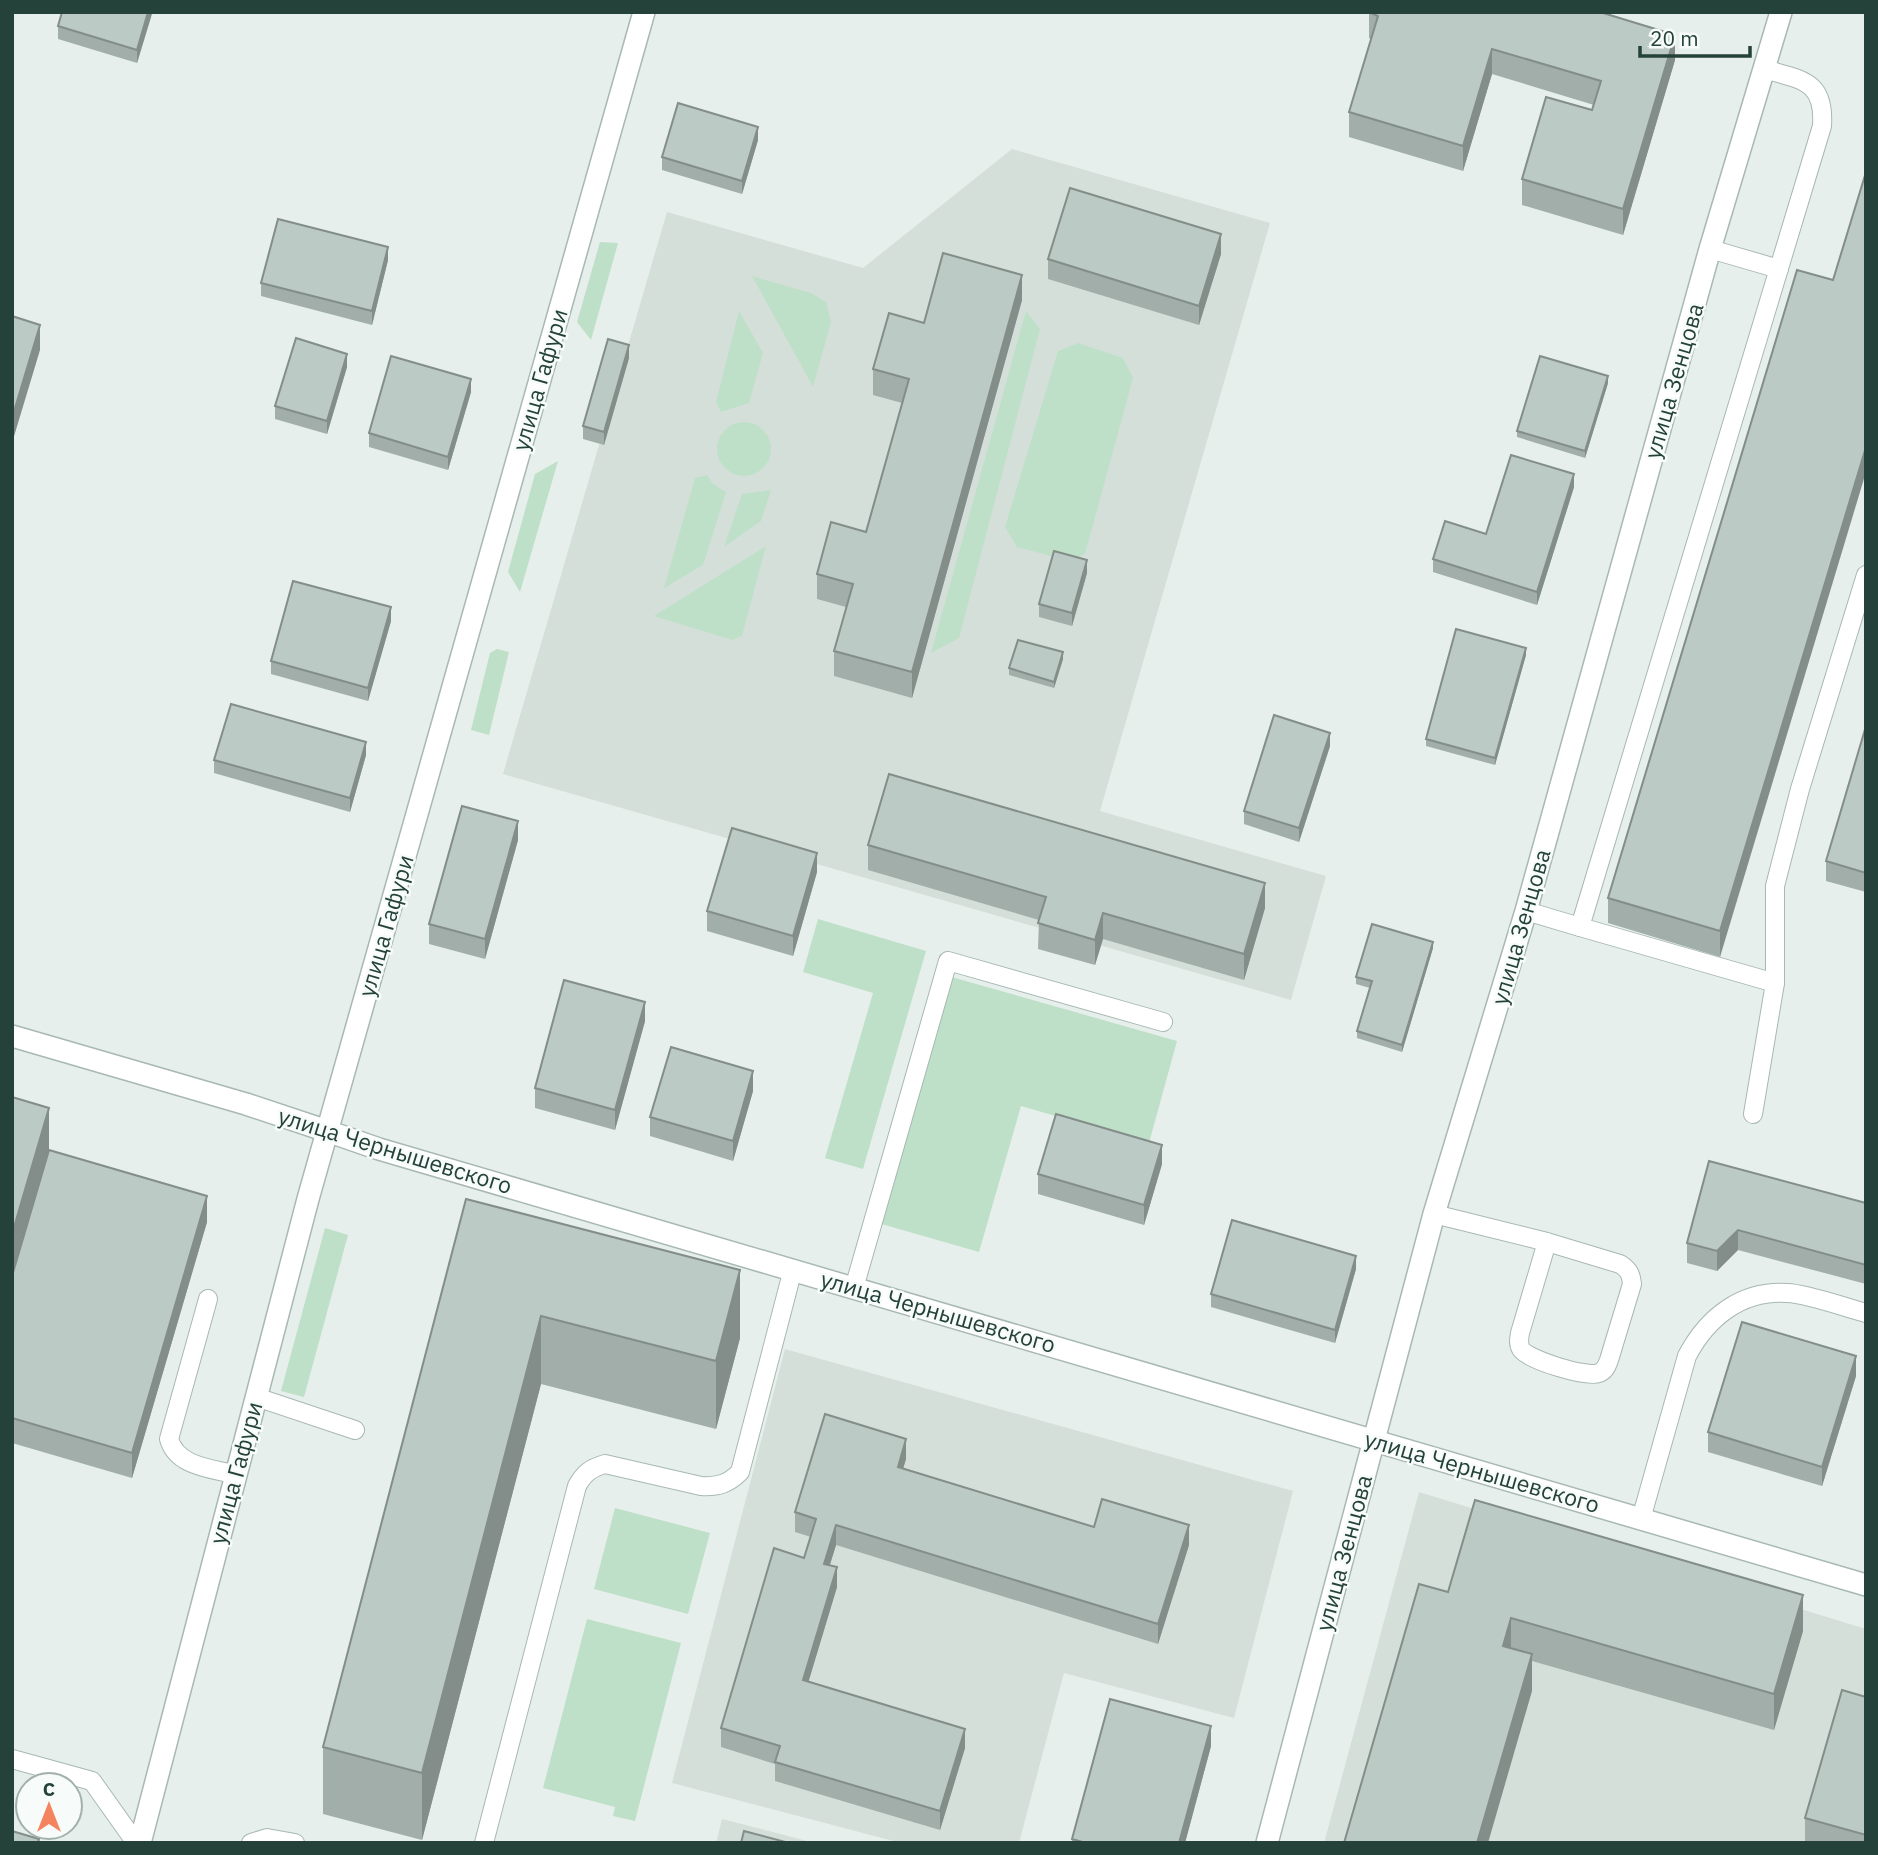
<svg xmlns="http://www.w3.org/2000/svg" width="1878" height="1855" viewBox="0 0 1878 1855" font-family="'IBM Plex Sans',sans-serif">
<rect width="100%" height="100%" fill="#e6efeb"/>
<g fill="#d4dfda">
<path d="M1012,149L1270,223L1100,811L1326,876L1291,1000L503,774L667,212L863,268Z"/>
<path d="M785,1349L1293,1491L1234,1718L1064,1673L1019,1843H901L672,1783Z"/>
<path d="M1419,1492L1866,1629V1843H1324Z"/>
<path d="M722,1819L815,1843H716Z"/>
</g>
<g fill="#bfe0c8">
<path d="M600,242L618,243L591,340L577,322Z"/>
<path d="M752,276L811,293L826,302L831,322L813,387Z"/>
<path d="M739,311L763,353L749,403L721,412L716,402Z"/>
<path d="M1026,311L1040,329L959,638L931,653Z"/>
<path d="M1078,343L1123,358L1133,378L1085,554L1070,561L1017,547L1005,527L1058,351Z"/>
<circle cx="744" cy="449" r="27"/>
<path d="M558,461L520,592L508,572L535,474Z"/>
<path d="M707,475L713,484L726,492L703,565L664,588L695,478Z"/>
<path d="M771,490L761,521L724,547L742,494Z"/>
<path d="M766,546L742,636L732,640L654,616Z"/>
<path d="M497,649L509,652L489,735L471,730L490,653Z"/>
<path d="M818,919L926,951L863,1169L825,1158L873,993L803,972Z"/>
<path d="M948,976L1177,1041L1149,1143L1021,1106L979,1252L878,1223Z"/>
<path d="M325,1228L348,1235L304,1397L281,1391Z"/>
<path d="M615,1508L710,1533L688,1614L594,1589Z"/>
<path d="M587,1619L681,1643L635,1821L613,1816L615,1807L543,1788Z"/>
</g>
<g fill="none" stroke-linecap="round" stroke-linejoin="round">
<g stroke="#a8b8b2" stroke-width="20">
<g id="service">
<path d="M1710,249L1779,269"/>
<path d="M1526,911L1580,927"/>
<path d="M1775,983V886L1800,789L1866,575"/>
<path d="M1753,1114L1775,983L1580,927L1822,126C1825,80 1801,80 1764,69"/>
<path d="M1434,1214L1547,1242L1620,1264C1629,1270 1631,1274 1632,1284L1609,1360C1607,1365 1606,1370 1599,1373C1587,1378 1528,1360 1521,1349C1518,1344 1519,1339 1520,1333L1547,1242"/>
<path d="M854,1288L948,961L1163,1022"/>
<path d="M208,1299L169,1439C177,1467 211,1468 236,1475"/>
<path d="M256,1397L355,1430"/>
<path d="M1641,1519L1687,1356C1707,1318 1741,1290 1787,1293C1809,1294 1843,1307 1866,1313"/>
<path d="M12,1759L92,1781L136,1843"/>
<path d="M251,1843L267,1838L295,1843"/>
<path d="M484,1843L577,1486C584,1473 591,1468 605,1464L701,1486C718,1487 728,1484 740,1472L793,1269"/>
</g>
</g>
<g stroke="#a8b8b2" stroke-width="24">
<g id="minor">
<path d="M12,1036L246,1104L327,1131"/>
<path d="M1267,1843L1434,1214L1526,911L1710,249L1781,12"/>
</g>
</g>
<g stroke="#a8b8b2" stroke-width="24">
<g id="tertiary">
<path d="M327,1131L379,1149L1866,1585"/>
<path d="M140,1843L308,1199L644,12"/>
</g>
</g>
<use href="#service" stroke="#fff" stroke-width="18"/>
<use href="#minor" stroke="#fff" stroke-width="21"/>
<use href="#tertiary" stroke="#fff" stroke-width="21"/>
</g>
<g fill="#a1aea9">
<path d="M152,12L137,63L58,39V26Z"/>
<path d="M1369,12L1675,60L1623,235L1522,205V179L1592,110L1594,105L1492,74L1463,171L1349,137V112L1371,39L1369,38Z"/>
<path d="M758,140L742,194L662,170V157Z"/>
<path d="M1221,254L1199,325L1048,279V259Z"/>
<path d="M388,260L372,325L261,296V283Z"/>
<path d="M1797,270L1720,957L1608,923V898Z"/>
<path d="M1022,300L912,698L834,676V651L846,607L817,599V574L866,532L902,403L873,395V369L924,323Z"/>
<path d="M629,358L604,445L583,439V426Z"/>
<path d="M347,367L327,434L275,419V406Z"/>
<path d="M1608,383L1585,458L1517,437V431Z"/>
<path d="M471,392L448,470L369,447V433Z"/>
<path d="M1574,487L1537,605L1433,572V559L1486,534Z"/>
<path d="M1087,573L1072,626L1039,617V604Z"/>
<path d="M391,621L368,701L271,674V661Z"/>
<path d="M1526,655L1495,765L1426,746V739Z"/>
<path d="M1063,659L1054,688L1009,675V668Z"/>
<path d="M1866,726V892L1826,881V861Z"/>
<path d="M1330,746L1299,842L1244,824V811Z"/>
<path d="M366,755L350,812L214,773V760Z"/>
<path d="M518,840L485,959L429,944V924Z"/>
<path d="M868,845L1265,908L1244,980L1103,939L1095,965L1038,949L1039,920L868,870Z"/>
<path d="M817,872L793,956L707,931V911Z"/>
<path d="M1433,948L1402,1052L1357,1038V1031L1370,988L1356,984V977Z"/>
<path d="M645,1021L615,1130L535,1108V1088Z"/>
<path d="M753,1091L733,1161L650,1136V1117Z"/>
<path d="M12,1097L49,1150L207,1222L132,1478L12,1443Z"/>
<path d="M1709,1161L1866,1203V1284L1738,1250L1717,1271L1687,1263V1243Z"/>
<path d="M1162,1164L1144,1225L1038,1194V1174Z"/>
<path d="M466,1199L740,1338L716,1429L541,1384L422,1840L323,1814V1747Z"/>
<path d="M1356,1269L1335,1343L1211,1307V1294Z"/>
<path d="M1856,1376L1822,1486L1708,1452V1432Z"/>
<path d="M906,1459L903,1468L1094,1527L1189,1545L1158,1644L836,1545L830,1565L837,1587L808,1682L965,1748L940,1830L775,1781V1764L721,1747V1728L804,1558L811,1537L795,1532V1512Z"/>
<path d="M1448,1592L1803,1631L1774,1730L1532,1661V1691Z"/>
<path d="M1866,1697V1843H1805V1818Z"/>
<path d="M1211,1746L1185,1843H1072V1839Z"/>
</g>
<g fill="#838d89">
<path d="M148,12H152V14L137,63V50Z"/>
<path d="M1675,35V60L1623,235V209Z"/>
<path d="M1492,49V74L1463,171V146Z"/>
<path d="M758,127V140L742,194V181Z"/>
<path d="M1221,234V254L1199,325V306Z"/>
<path d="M388,247V260L372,325V311Z"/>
<path d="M1022,275V300L912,698V672Z"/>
<path d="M40,325V350L12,443V418Z"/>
<path d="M629,345V358L604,445V432Z"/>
<path d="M347,354V367L327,434V421Z"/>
<path d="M1608,376V383L1585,458V451Z"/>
<path d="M471,379V392L448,470V457Z"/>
<path d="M1866,447V472L1720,957V931Z"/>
<path d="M1574,474V487L1537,605V592Z"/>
<path d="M1087,560V573L1072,626V613Z"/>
<path d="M391,607V621L368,701V688Z"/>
<path d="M1526,648V655L1495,765V758Z"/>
<path d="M1063,652V659L1054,688V682Z"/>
<path d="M1330,733V746L1299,842V828Z"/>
<path d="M366,742V755L350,812V798Z"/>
<path d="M518,821V840L485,959V939Z"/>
<path d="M817,853V872L793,956V936Z"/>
<path d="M1265,883V908L1244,980V954Z"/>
<path d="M1103,913V939L1095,965V940Z"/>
<path d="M1433,942V948L1402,1052V1045Z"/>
<path d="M645,1002V1021L615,1130V1110Z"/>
<path d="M753,1071V1091L733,1161V1141Z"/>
<path d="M49,1108V1175L12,1302V1234Z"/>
<path d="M1162,1145V1164L1144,1225V1205Z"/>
<path d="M207,1196V1222L132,1478V1453Z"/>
<path d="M1738,1230V1250L1717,1271V1251Z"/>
<path d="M1356,1256V1269L1335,1343V1330Z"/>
<path d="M740,1270V1338L716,1429V1361Z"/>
<path d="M541,1316V1384L422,1840V1773Z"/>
<path d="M1856,1356V1376L1822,1486V1467Z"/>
<path d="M906,1439V1459L898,1486V1467Z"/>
<path d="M836,1525V1545L824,1583V1564Z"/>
<path d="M1189,1525V1545L1158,1644V1624Z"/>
<path d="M837,1567V1587L803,1700V1680Z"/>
<path d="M1803,1595V1631L1774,1730V1694Z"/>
<path d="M1511,1618V1655L1503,1646Z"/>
<path d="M1532,1654V1691L1488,1843H1477Z"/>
<path d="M1211,1726V1746L1185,1843H1179Z"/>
<path d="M965,1729V1748L940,1830V1811Z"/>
</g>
<g fill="#bbcac4" stroke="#838d89" stroke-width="2">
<path d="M62,12H148L137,50L58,26Z"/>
<path d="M1369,12H1600L1675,35L1623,209L1522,179L1546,97L1592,110L1601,81L1492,49L1463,146L1349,112L1378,16Z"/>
<path d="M678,103L758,127L742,181L662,157Z"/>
<path d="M1866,172V447L1720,931L1608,898L1797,270L1833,280Z"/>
<path d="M1070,188L1221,234L1199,306L1048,259Z"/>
<path d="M278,219L388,247L372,311L261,283Z"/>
<path d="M943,253L1022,275L912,672L834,651L853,584L817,574L831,522L866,532L909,379L873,369L889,313L924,323Z"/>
<path d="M12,316L40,325L12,418Z"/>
<path d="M296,338L347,354L327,421L275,406Z"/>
<path d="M608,339L629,345L604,432L583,426Z"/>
<path d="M391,356L471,379L448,457L369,433Z"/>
<path d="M1540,356L1608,376L1585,451L1517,431Z"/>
<path d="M1511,455L1574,474L1537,592L1433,559L1445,521L1486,534Z"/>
<path d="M1054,551L1087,560L1072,613L1039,604Z"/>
<path d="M293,581L391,607L368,688L271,661Z"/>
<path d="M1456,629L1526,648L1495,758L1426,739Z"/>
<path d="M1018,640L1063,652L1054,682L1009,668Z"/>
<path d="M231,704L366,742L350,798L214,760Z"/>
<path d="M1274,715L1330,733L1299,828L1244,811Z"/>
<path d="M1866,726V873L1826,861Z"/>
<path d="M889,774L1265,883L1244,954L1103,913L1095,940L1038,923L1046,897L868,845Z"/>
<path d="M462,806L518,821L485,939L429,924Z"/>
<path d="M732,828L817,853L793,936L707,911Z"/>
<path d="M1372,924L1433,942L1402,1045L1357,1031L1372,981L1356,977Z"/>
<path d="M564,980L645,1002L615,1110L535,1088Z"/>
<path d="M671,1047L753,1071L733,1141L650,1117Z"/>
<path d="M12,1097L49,1108L12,1234Z"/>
<path d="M1056,1114L1162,1145L1144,1205L1038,1174Z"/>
<path d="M49,1150L207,1196L132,1453L12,1418V1276Z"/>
<path d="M1709,1161L1866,1203V1265L1738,1230L1717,1251L1687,1243Z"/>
<path d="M466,1199L740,1270L716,1361L541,1316L422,1773L323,1747Z"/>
<path d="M1232,1220L1356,1256L1335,1330L1211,1294Z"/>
<path d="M1742,1322L1856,1356L1822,1467L1708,1432Z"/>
<path d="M825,1414L906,1439L898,1467L1094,1527L1102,1499L1189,1525L1158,1624L836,1525L824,1564L837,1567L803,1680L965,1729L940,1811L775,1762L780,1746L721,1728L774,1548L804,1558L816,1519L795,1512Z"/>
<path d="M1475,1500L1803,1595L1774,1694L1511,1618L1503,1646L1532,1654L1477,1843H1344L1419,1584L1448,1592Z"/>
<path d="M1842,1690L1866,1697V1835L1805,1818Z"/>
<path d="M1110,1699L1211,1726L1179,1843H1086L1072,1839Z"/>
<path d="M12,1831L39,1839L38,1843H12Z"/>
<path d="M744,1831L789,1843H741Z"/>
</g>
<g text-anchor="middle" stroke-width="5" stroke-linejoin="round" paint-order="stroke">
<g font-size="23" fill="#24423a" stroke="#f7fbf9">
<text transform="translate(540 380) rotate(-74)" y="8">улица Гафури</text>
<text transform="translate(1674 381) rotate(-74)" y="8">улица Зенцова</text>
<text transform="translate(386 926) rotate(-74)" y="8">улица Гафури</text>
<text transform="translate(1521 927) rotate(-74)" y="8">улица Зенцова</text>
<text transform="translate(395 1151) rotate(17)" y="8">улица Чернышевского</text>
<text transform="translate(938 1312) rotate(16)" y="8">улица Чернышевского</text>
<text transform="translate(1482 1472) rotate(16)" y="8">улица Чернышевского</text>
<text transform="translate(236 1473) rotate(-75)" y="8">улица Гафури</text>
<text transform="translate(1344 1553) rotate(-75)" y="8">улица Зенцова</text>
</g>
</g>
<rect width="1878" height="1855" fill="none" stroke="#24423a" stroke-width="28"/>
<g transform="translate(49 1806)"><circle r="33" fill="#f7fbf9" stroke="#a3b1ad" stroke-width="2"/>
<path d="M0-5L12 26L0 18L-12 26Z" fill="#f4845f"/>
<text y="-10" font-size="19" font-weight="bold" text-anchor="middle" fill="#24423a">С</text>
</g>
<path d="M1640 46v10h110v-10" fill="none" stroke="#24423a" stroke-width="3.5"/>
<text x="1650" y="46" font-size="21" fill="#24423a" stroke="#f7fbf9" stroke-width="5" paint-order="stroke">20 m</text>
</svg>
